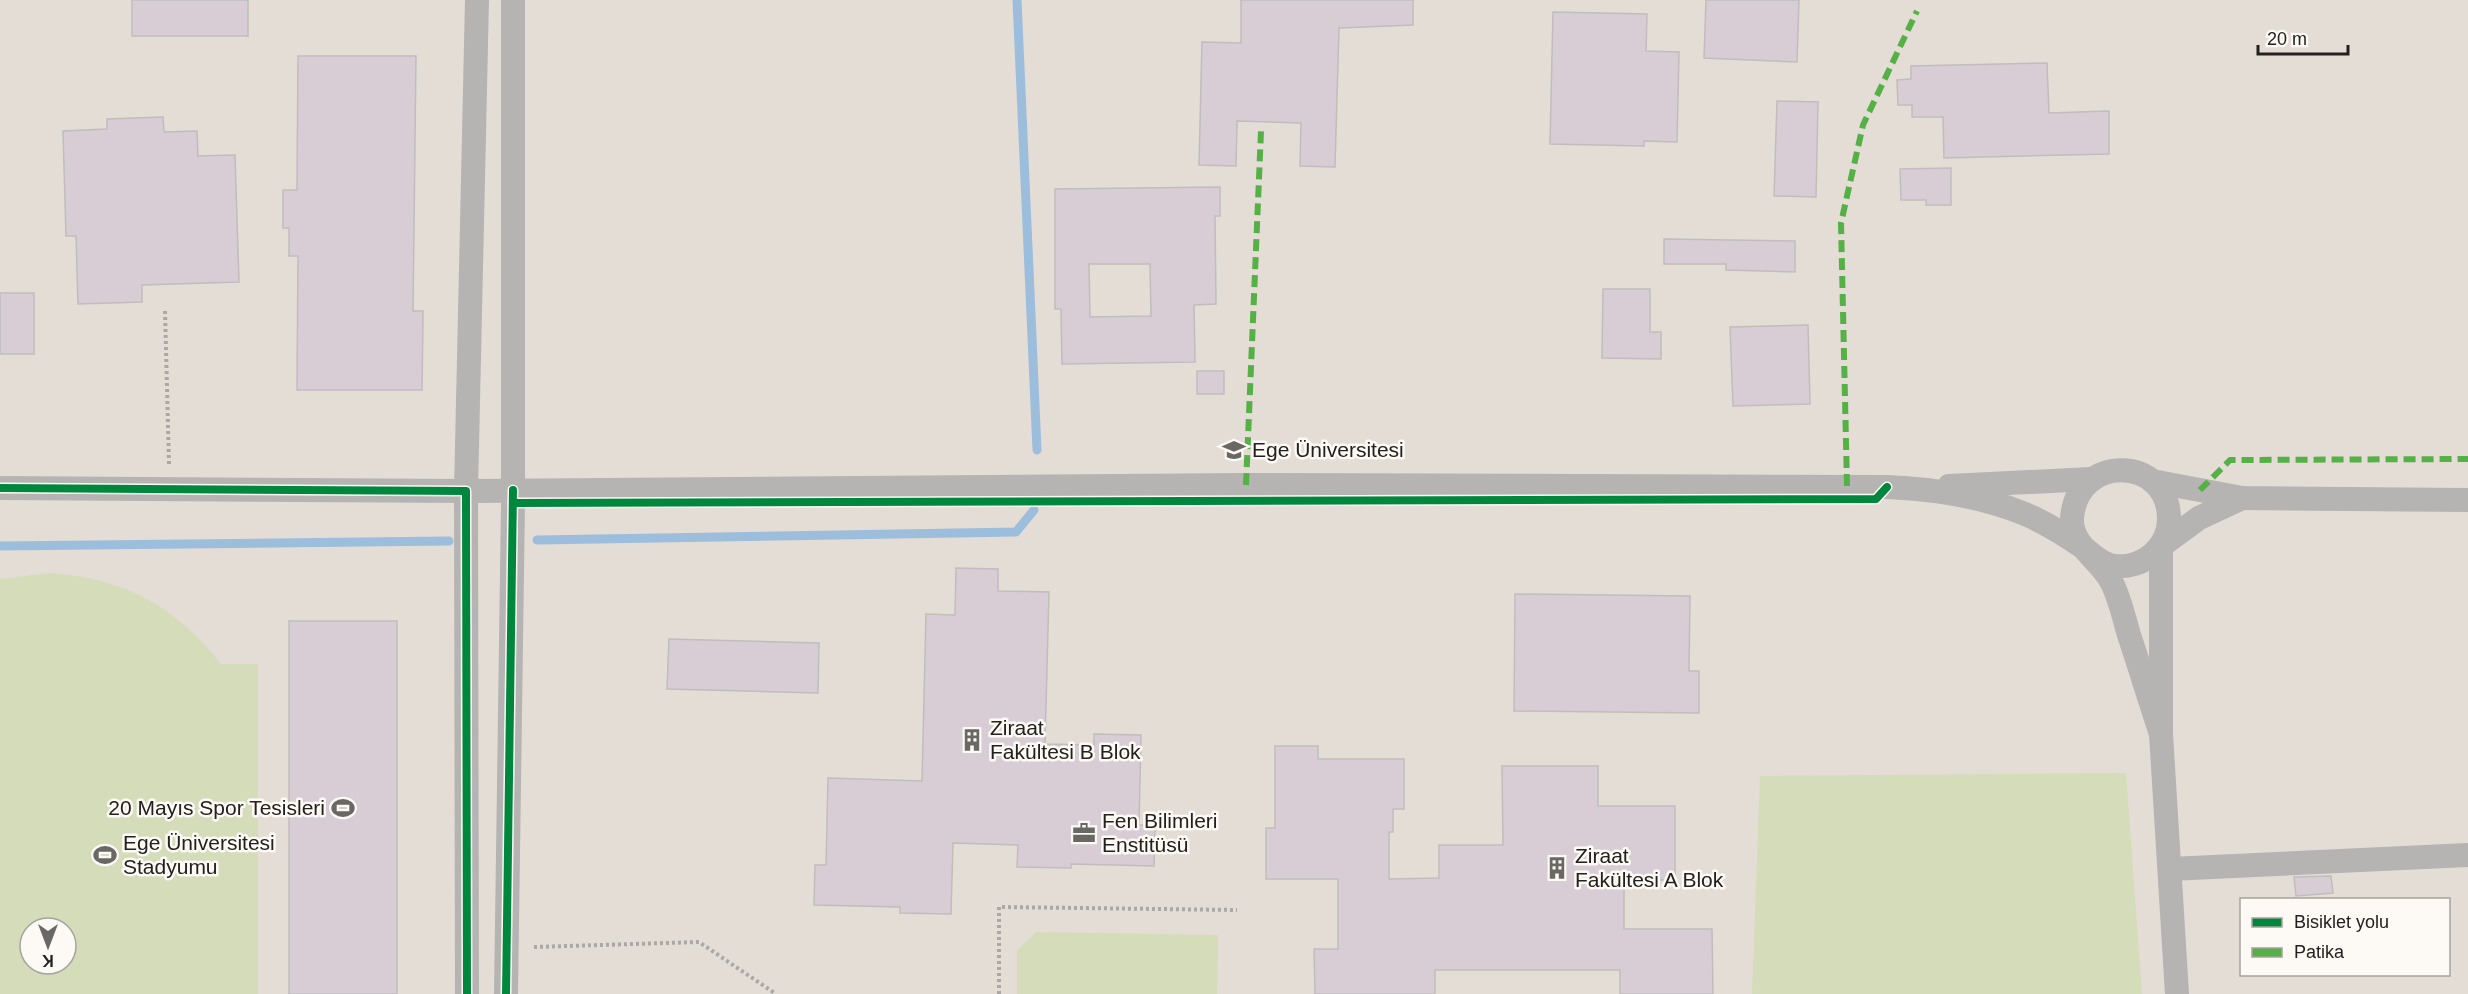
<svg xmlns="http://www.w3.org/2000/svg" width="2468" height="994" viewBox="0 0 2468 994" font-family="Arial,sans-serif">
<rect width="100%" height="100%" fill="#eeebe8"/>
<path fill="#e3ddd5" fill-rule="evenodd" d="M0,0H2468V994H0ZM2242,900H2448V974H2242ZM30,928H66V964H30Z"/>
<g fill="#d5dcba" fill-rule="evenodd">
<path d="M49,573C124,578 174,605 221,664H258V994H0V579ZM30,928H66V964H30Z"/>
<path d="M2126,773L2142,994H1752L1760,776Z"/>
<path d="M1037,932L1218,935L1217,994H1017V950Z"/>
</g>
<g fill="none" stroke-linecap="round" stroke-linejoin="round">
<g stroke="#9dbddc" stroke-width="9">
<path d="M1017,0L1037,450"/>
<path d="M537,540L1016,532L1034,510"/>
<path d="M0,546L449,541"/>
</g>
</g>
<g fill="#d8cdd5" stroke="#c0bdbd" stroke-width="1.5" fill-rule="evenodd">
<rect x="132" y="0" width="116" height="36"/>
<path d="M1241,0H1413V25L1339,28L1335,167L1300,166L1301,123L1237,121L1236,166L1199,165L1202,42L1241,43Z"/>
<path d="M1706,0H1799L1797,62L1704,58Z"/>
<path d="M1553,12L1647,14L1646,51L1679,52L1677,142L1644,141V146L1550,144Z"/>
<path d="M298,56H416L413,311H423L422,390H297L298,256H289V228H283V190H297Z"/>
<path d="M2047,63L2049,113L2109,111V154L1944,158L1943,117H1912V105H1898L1897,80L1911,79V66Z"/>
<path d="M1777,101L1818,102L1816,197L1774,196Z"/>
<path d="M163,117L164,132L197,131L198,156L235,155L239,282L142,285V302L78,304L76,236H66L63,131L107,129V119Z"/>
<path d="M1951,168V205H1926V200H1901L1900,169Z"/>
<path d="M1220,187V216H1215L1216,304L1194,305L1195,362L1062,364L1061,309H1055V189ZM1089,264H1150L1151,316L1090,317Z"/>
<path d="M1664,239L1795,241V272L1726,270V264H1664Z"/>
<path d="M1603,289H1650V332H1661V359L1602,358Z"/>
<rect x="0" y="293" width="34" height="61"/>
<path d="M1808,325L1810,404L1733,406L1730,327Z"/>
<rect x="1197" y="371" width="27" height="23"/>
<path d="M956,568L998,569V591L1049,592L1045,744L1094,745V734L1141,735L1139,825H1155L1154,866L1071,864V868L1017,867L1018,845L953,843L951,914L900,913V907L814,905L815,865H826L828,778L922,781L926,614L955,615Z"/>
<path d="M1515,594L1690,596L1689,671H1699V713L1514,711Z"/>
<rect x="289" y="621" width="108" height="373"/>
<path d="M669,639L819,643L818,693L667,689Z"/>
<path d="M1275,746H1318V759H1404V809H1393V832H1389V879L1439,878V845H1503L1502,766H1598V806H1675V880H1624V929H1712L1713,994H1620V970H1435V994H1315L1314,949H1338V879H1266V828H1275Z"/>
<path d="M2331,876L2333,893L2296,896L2294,877Z"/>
</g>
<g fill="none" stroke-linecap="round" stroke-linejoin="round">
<g stroke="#a9a8a7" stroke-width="4" stroke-dasharray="3 3" stroke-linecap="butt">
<path d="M165,311L169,464"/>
<path d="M534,947L699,942L776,994"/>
<path d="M999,994V907L1237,910"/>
</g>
<g stroke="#b5b4b3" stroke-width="24">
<path d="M2152,481L2242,498L2468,500"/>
<path d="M1949,486L2091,479"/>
<path d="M0,488L466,491L1246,485L1887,487C1933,489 1982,496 2025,514C2044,522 2067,536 2084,548C2093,555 2099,562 2110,565C2126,569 2144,563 2155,552C2164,543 2169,531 2169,519C2169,455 2076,453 2072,519C2071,546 2102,561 2112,583C2120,599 2124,618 2129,635C2140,668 2150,701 2161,734"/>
<path d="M2170,869L2468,855"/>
<path d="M467,994L466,491L477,0"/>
<path d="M506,994L513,503V0"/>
<path d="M2177,994L2161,734V546L2199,518L2242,498"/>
</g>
<g stroke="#55b145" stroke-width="6" stroke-dasharray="12 6" stroke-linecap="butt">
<path d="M1246,485L1261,131"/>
<path d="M1847,486L1841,223L1863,125L1917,11"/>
<path d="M2200,490L2230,460L2468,459"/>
</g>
<g stroke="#fdf9f4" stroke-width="11">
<g id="cycleway">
<path d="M0,488L466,491L467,994"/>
<path d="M513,503L1876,499L1887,487"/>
<path d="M506,994L513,490"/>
</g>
</g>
<use href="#cycleway" stroke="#00873e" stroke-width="8"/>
</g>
<defs>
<g id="university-bare" transform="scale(1.8)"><path d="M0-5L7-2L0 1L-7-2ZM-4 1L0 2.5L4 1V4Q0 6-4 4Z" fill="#6a6865" stroke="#fdf9f4" stroke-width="2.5" paint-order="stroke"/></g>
<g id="building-bare" transform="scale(1.8)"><path d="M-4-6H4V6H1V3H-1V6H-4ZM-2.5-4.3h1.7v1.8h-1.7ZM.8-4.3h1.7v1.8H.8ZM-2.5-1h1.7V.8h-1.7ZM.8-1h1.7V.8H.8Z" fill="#6a6865" stroke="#fdf9f4" stroke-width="2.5" paint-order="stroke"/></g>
<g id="stadium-bare" transform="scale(1.8)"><path d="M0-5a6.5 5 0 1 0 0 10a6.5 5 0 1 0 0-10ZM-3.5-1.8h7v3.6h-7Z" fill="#6a6865" stroke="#fdf9f4" stroke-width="2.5" paint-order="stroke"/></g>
<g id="office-bare" transform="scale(1.8)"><path d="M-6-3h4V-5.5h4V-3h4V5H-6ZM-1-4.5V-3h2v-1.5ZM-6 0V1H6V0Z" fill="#6a6865" stroke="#fdf9f4" stroke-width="2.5" paint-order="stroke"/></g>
</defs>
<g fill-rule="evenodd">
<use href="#university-bare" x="1234" y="450"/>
<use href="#building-bare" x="972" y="740"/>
<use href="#stadium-bare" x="343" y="808"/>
<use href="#office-bare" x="1084" y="833"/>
<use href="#stadium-bare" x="105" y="855"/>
<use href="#building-bare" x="1557" y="868"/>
</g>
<g text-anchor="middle" stroke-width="5" stroke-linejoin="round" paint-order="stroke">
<g font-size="21" fill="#23211f" stroke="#fdf9f4" text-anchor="start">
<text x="1252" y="457">Ege Üniversitesi</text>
<text x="990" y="735">Ziraat<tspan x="990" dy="24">Fakültesi B Blok</tspan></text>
<text x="325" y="815" text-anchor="end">20 Mayıs Spor Tesisleri</text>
<text x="1102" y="828">Fen Bilimleri<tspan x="1102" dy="24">Enstitüsü</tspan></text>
<text x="123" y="850">Ege Üniversitesi<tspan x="123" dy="24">Stadyumu</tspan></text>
<text x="1575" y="863">Ziraat<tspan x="1575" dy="24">Fakültesi A Blok</tspan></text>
</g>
</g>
<rect x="2240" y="898" width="210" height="78" fill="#fdf9f4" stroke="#a6a39f" stroke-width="1.5"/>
<rect x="2252" y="918" width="30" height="9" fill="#00873e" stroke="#a6a39f" stroke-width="1.5"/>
<text x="2294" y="928" font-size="18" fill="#23211f">Bisiklet yolu</text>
<rect x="2252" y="948" width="30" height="9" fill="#55b145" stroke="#a6a39f" stroke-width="1.5"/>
<text x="2294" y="958" font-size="18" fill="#23211f">Patika</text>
<g transform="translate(48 946) rotate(180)"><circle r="28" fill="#fdf9f4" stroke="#a6a39f" stroke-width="1.5"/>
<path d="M0-4.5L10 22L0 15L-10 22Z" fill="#6a6865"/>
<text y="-9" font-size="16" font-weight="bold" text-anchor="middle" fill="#23211f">K</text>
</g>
<path d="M2258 45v9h90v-9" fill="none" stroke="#23211f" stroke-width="3"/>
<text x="2267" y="45" font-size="18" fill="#23211f" stroke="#fdf9f4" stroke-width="4.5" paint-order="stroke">20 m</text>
</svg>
